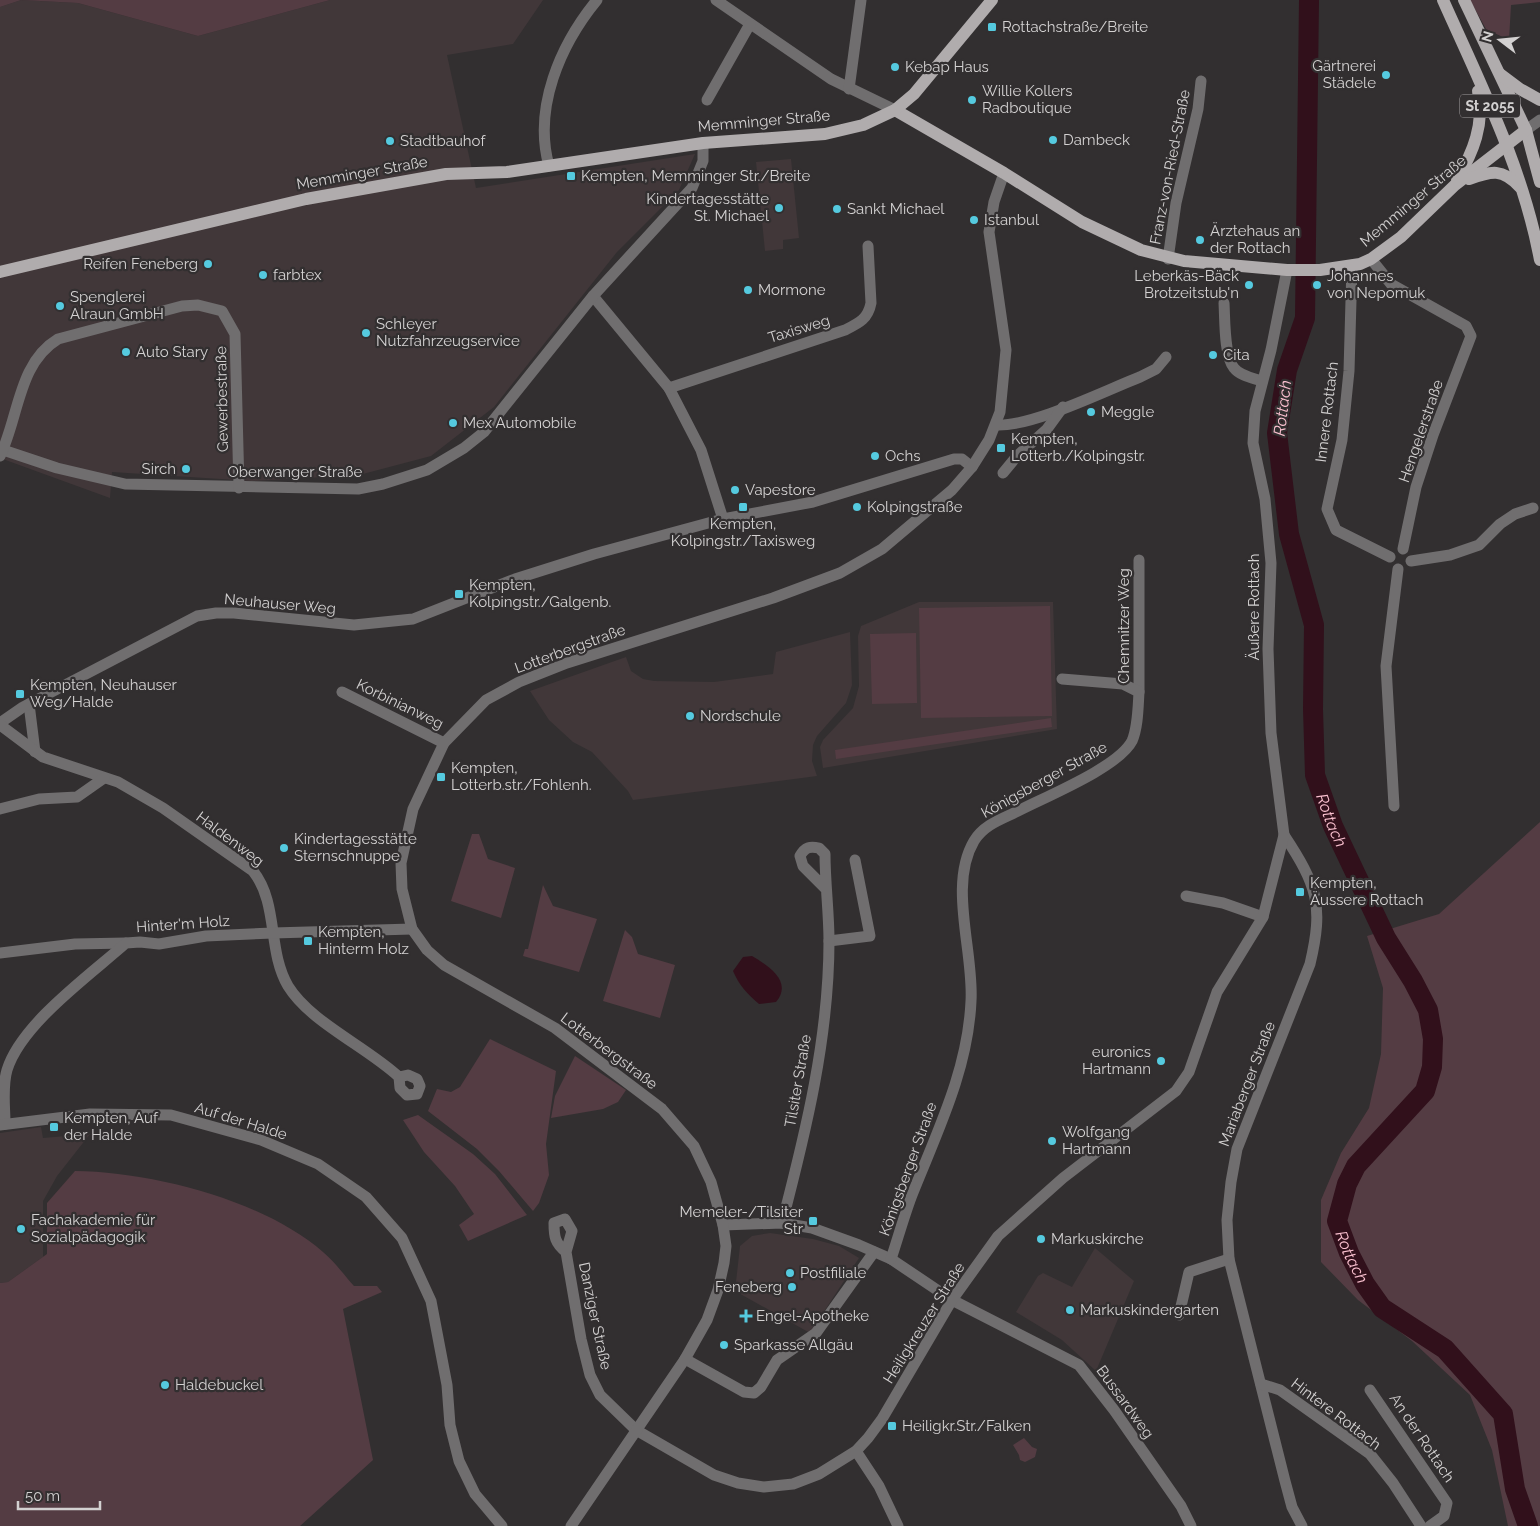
<svg xmlns="http://www.w3.org/2000/svg" width="1540" height="1526" viewBox="0 0 1540 1526" font-family="Raleway,sans-serif">
<rect width="100%" height="100%" fill="#322f30"/>
<g fill="#413739">
<path d="M21,0L78,3L198,36L330,0H543L513,44L447,55L476,188L695,154L679,190L617,252L494,407L431,456L359,475L252,481L112,472L110,498L0,458V7Z"/>
<path d="M791,159L799,238L783,240V249L765,251L756,162Z"/>
<path d="M919,602H1053L1057,729L823,768L820,747L823,740L853,708L859,686L858,636L861,626Z"/>
<path d="M850,632L852,685L846,703L817,736L813,745L812,761L817,776L633,800L628,791L592,752L573,742L549,720L530,691L626,657L631,671L643,679L654,681L714,682L773,674L776,652Z"/>
<path d="M41,1127L43,1138L90,1134L57,1176L43,1201V1257L8,1282L0,1283V1133Z"/>
<path d="M770,1233L813,1239L839,1246L859,1258L810,1333L735,1291L740,1246L752,1236Z"/>
<path d="M1095,1248L1134,1281L1096,1371L1062,1340L1016,1312L1038,1276L1043,1273L1072,1287Z"/>
</g>
<g fill="#543c43">
<path d="M0,0H330L198,36L78,3L21,0L0,7Z"/>
<path d="M1470,0H1540V2L1511,5L1509,40L1486,29Z"/>
<path d="M1050,606L1052,716L921,718L919,608Z"/>
<path d="M916,633L917,703L872,704L870,634Z"/>
<path d="M1051,718L1052,727L836,759L835,750Z"/>
<path d="M1540,822V1526H1508L1492,1450L1470,1395L1412,1341L1358,1300L1321,1262V1200L1341,1153L1369,1108L1381,1054L1383,988L1367,936L1439,914Z"/>
<path d="M472,834H479L488,859L515,868L501,918L451,901Z"/>
<path d="M543,885L553,906L597,919L579,972L523,956L525,949H528Z"/>
<path d="M625,930L632,937L638,954L675,965L660,1018L603,1001Z"/>
<path d="M490,1039L556,1071L546,1144L549,1175L539,1203L533,1211L499,1171L477,1149L428,1111L437,1089L451,1092L460,1087Z"/>
<path d="M575,1056L626,1090L618,1102L603,1109L551,1118L555,1096Z"/>
<path d="M418,1115L473,1154L495,1174L527,1215L468,1241L459,1225L474,1214L455,1186L424,1152L403,1120Z"/>
<path d="M75,1171C153,1172 263,1200 323,1252C334,1261 344,1275 354,1286H377L382,1292L343,1309L373,1460L300,1526H0V1283L8,1282L47,1254V1203Z"/>
<path d="M1024,1438L1032,1447L1037,1449L1035,1457L1025,1462L1020,1460L1019,1455L1013,1445Z"/>
</g>
<path fill="#31101b" d="M752,956C769,966 793,982 776,1002L759,1004C747,994 739,985 733,971L743,957Z"/>
<g fill="none" stroke-linecap="round" stroke-linejoin="round">
<path stroke="#31101b" stroke-width="20" id="s1" d="M1309,0L1305,318L1287,370L1277,433L1289,534L1314,625L1313,709L1315,775L1333,826L1386,938L1413,981L1428,1010L1433,1039L1432,1067L1425,1091L1356,1166L1347,1184L1337,1221L1349,1253L1365,1284L1382,1308L1445,1349L1503,1414L1515,1489L1528,1526"/>
<g stroke="#706e6f" stroke-width="11">
<path d="M716,0L831,79L895,110"/>
<path d="M849,89L861,0"/>
<path d="M707,100L750,24"/>
<path d="M1526,130L1540,120"/>
<path d="M549,166C533,108 560,45 597,0"/>
<path d="M1168,259L1176,203L1198,109L1201,81"/>
<path d="M1371,259L1391,284L1466,326L1471,336L1433,435L1416,487L1403,549"/>
<path d="M1352,265L1349,371L1342,440L1327,509L1336,530L1390,557"/>
<path d="M593,296L669,388L701,450L723,519"/>
<path d="M1224,303C1225,319 1224,357 1234,368C1240,376 1253,378 1262,381"/>
<path d="M669,388L845,330C859,323 868,319 871,303L868,246"/>
<path d="M996,425C1032,427 1104,391 1140,377L1156,369L1166,357"/>
<path d="M0,449L57,468L125,484L358,489L383,484L427,470L464,448L484,432L593,296L692,188L703,161V143"/>
<path d="M0,456C19,417 18,363 58,339L182,306L198,305L222,311L235,334L239,488"/>
<path d="M1003,473L1017,456L1047,429L1063,407"/>
<path d="M1411,561L1450,555L1479,545L1500,524L1515,514L1533,508"/>
<path d="M342,692L444,743"/>
<path d="M1139,692V560"/>
<path d="M29,704L35,752"/>
<path d="M0,723L23,707L197,616L216,613H234L354,625L413,619L515,579L594,554L723,519L813,502L954,459H962L972,467"/>
<path d="M0,725L43,757L118,782L163,808L253,871C279,904 267,950 288,986C310,1022 367,1047 399,1077L400,1088L407,1095L417,1094L420,1086L417,1079L408,1075L399,1077"/>
<path d="M1394,806L1386,666L1398,569"/>
<path d="M0,809L39,799L77,797L104,778"/>
<path d="M1284,835C1317,885 1324,905 1310,964L1237,1149L1231,1182L1227,1220L1229,1259L1285,1481L1292,1507L1302,1526"/>
<path d="M1186,896L1223,903L1263,917"/>
<path d="M829,941L870,936L855,860"/>
<path d="M0,953L75,944L126,943"/>
<path d="M5,1124C5,1107 2,1087 7,1070C21,1024 90,975 126,943L140,942L159,944L206,936L273,933L412,929"/>
<path d="M0,1125L90,1114L171,1115L261,1140L318,1164L366,1197L402,1238L431,1301L447,1385L450,1425L459,1461L475,1494L502,1526"/>
<path d="M782,1223C806,1131 829,1037 829,941C829,912 825,883 825,854L819,848C810,846 805,847 800,856L803,866L825,888"/>
<path d="M723,1225L782,1223L812,1228L859,1245L891,1259L952,1300L1079,1365L1114,1410L1181,1506L1191,1526"/>
<path d="M566,1252C555,1243 554,1237 554,1223L565,1219L572,1231L566,1252L581,1339L590,1375L600,1395L636,1430L714,1475L738,1483L764,1487L793,1484L819,1474L856,1451L868,1438L882,1419L952,1300L998,1236L1063,1178L1176,1091L1189,1072L1217,992L1263,917L1284,835L1271,733L1268,649L1271,563L1265,499L1253,443L1255,411L1271,350L1287,270"/>
<path d="M891,1259C898,1238 904,1216 912,1195C937,1132 968,1070 971,1001C974,952 948,885 974,841C983,826 999,820 1014,813C1042,798 1118,768 1132,741C1138,727 1138,708 1139,692L1123,684L1062,679"/>
<path d="M1179,1315L1189,1272L1229,1259"/>
<path d="M685,1359L744,1392L754,1393L761,1387L777,1360L816,1333L874,1252"/>
<path d="M1261,1384L1280,1390L1370,1454L1393,1483L1421,1526"/>
<path d="M1370,1390L1447,1503L1444,1516L1430,1526"/>
<path d="M856,1451L879,1486L898,1526"/>
<path d="M571,1526L685,1359L707,1320L718,1290L724,1263L726,1246L723,1225L711,1182L694,1146L662,1109L555,1028L444,965L427,950L412,929L402,889L401,863L413,809L444,743L486,700L519,682L567,663L773,598L840,573L882,549L952,490L972,467L989,440L1000,412L1006,350L989,232L994,202L1004,173"/>
</g>
<g stroke="#b0acad" stroke-width="12">
<path d="M1443,0C1481,85 1523,168 1540,260"/>
<path d="M1464,0L1526,130L1540,182"/>
<path d="M1500,74L1520,89L1540,100"/>
<path d="M895,110L1004,173L1082,222L1141,250L1184,261L1287,270H1320L1360,264L1371,259L1401,237L1455,185L1526,130"/>
<path d="M1469,179C1492,171 1502,168 1520,187"/>
<path d="M1457,180C1473,152 1485,124 1478,91"/>
<path d="M0,272L306,199L446,174L507,172L703,143L825,134L863,125L895,110L914,94L992,0"/>
</g>
</g>
<g fill="#55cadf" stroke="#322f30" stroke-width="2">
<rect x="987" y="22" width="10" height="10" rx="2.5"/>
<circle cx="895" cy="67" r="5"/>
<circle cx="1386" cy="75" r="5"/>
<circle cx="972" cy="100" r="5"/>
<circle cx="1053" cy="140" r="5"/>
<circle cx="390" cy="141" r="5"/>
<rect x="566" y="171" width="10" height="10" rx="2.5"/>
<circle cx="779" cy="208" r="5"/>
<circle cx="837" cy="209" r="5"/>
<circle cx="974" cy="220" r="5"/>
<circle cx="1200" cy="240" r="5"/>
<circle cx="208" cy="264" r="5"/>
<circle cx="263" cy="275" r="5"/>
<circle cx="1249" cy="285" r="5"/>
<circle cx="1317" cy="285" r="5"/>
<circle cx="748" cy="290" r="5"/>
<circle cx="60" cy="306" r="5"/>
<circle cx="366" cy="333" r="5"/>
<circle cx="126" cy="352" r="5"/>
<circle cx="1213" cy="355" r="5"/>
<circle cx="1091" cy="412" r="5"/>
<circle cx="453" cy="423" r="5"/>
<rect x="996" y="443" width="10" height="10" rx="2.5"/>
<circle cx="875" cy="456" r="5"/>
<circle cx="186" cy="469" r="5"/>
<circle cx="735" cy="490" r="5"/>
<rect x="738" y="502" width="10" height="10" rx="2.5"/>
<circle cx="857" cy="507" r="5"/>
<rect x="454" y="589" width="10" height="10" rx="2.5"/>
<rect x="15" y="689" width="10" height="10" rx="2.5"/>
<circle cx="690" cy="716" r="5"/>
<rect x="436" y="772" width="10" height="10" rx="2.5"/>
<circle cx="284" cy="848" r="5"/>
<rect x="1295" y="887" width="10" height="10" rx="2.5"/>
<rect x="303" y="936" width="10" height="10" rx="2.5"/>
<circle cx="1161" cy="1061" r="5"/>
<rect x="49" y="1122" width="10" height="10" rx="2.5"/>
<circle cx="1052" cy="1141" r="5"/>
<rect x="808" y="1216" width="10" height="10" rx="2.5"/>
<circle cx="21" cy="1229" r="5"/>
<circle cx="1041" cy="1239" r="5"/>
<circle cx="790" cy="1273" r="5"/>
<circle cx="792" cy="1287" r="5"/>
<circle cx="1070" cy="1310" r="5"/>
<path d="M743.5 1308.5h5v5h5v5h-5v5h-5v-5h-5v-5h5z"/>
<circle cx="724" cy="1345" r="5"/>
<circle cx="165" cy="1385" r="5"/>
<rect x="887" y="1421" width="10" height="10" rx="2.5"/>
</g>
<g text-anchor="middle" stroke-width="4.5" stroke-linejoin="round" paint-order="stroke">
<rect fill="#322f30" stroke="#a3a0a1" stroke-width="1" x="1460" y="94.5" width="60" height="23" rx="4"/>
<g font-size="14" font-weight="bold" fill="#d3d1d1">
<text x="1490" y="111">St 2055</text>
</g>
<g font-size="15" fill="#d3d1d1" stroke="#322f30" text-anchor="start">
<text x="1002" y="32">Rottachstraße/Breite</text>
<text x="1376" y="71" text-anchor="end">Gärtnerei<tspan x="1376" dy="17">Städele</tspan></text>
<text x="905" y="72">Kebap Haus</text>
<text x="982" y="96">Willie Kollers<tspan x="982" dy="17">Radboutique</tspan></text>
<text x="1063" y="145">Dambeck</text>
<text x="400" y="146">Stadtbauhof</text>
<text x="581" y="181">Kempten, Memminger Str./Breite</text>
<text x="769" y="204" text-anchor="end">Kindertagesstätte<tspan x="769" dy="17">St. Michael</tspan></text>
<text x="847" y="214">Sankt Michael</text>
<text x="984" y="225">Istanbul</text>
<text x="1210" y="236">Ärztehaus an<tspan x="1210" dy="17">der Rottach</tspan></text>
<text x="198" y="269" text-anchor="end">Reifen Feneberg</text>
<text x="273" y="280">farbtex</text>
<text x="1239" y="281" text-anchor="end">Leberkäs-Bäck<tspan x="1239" dy="17">Brotzeitstub'n</tspan></text>
<text x="1327" y="281">Johannes<tspan x="1327" dy="17">von Nepomuk</tspan></text>
<text x="758" y="295">Mormone</text>
<text x="70" y="302">Spenglerei<tspan x="70" dy="17">Alraun GmbH</tspan></text>
<text x="376" y="329">Schleyer<tspan x="376" dy="17">Nutzfahrzeugservice</tspan></text>
<text x="136" y="357">Auto Stary</text>
<text x="1223" y="360">Cita</text>
<text x="1101" y="417">Meggle</text>
<text x="463" y="428">Mex Automobile</text>
<text x="1011" y="444">Kempten,<tspan x="1011" dy="17">Lotterb./Kolpingstr.</tspan></text>
<text x="885" y="461">Ochs</text>
<text x="176" y="474" text-anchor="end">Sirch</text>
<text x="745" y="495">Vapestore</text>
<text x="867" y="512">Kolpingstraße</text>
<text x="743" y="529" text-anchor="middle">Kempten,<tspan x="743" dy="17">Kolpingstr./Taxisweg</tspan></text>
<text x="469" y="590">Kempten,<tspan x="469" dy="17">Kolpingstr./Galgenb.</tspan></text>
<text x="30" y="690">Kempten, Neuhauser<tspan x="30" dy="17">Weg/Halde</tspan></text>
<text x="700" y="721">Nordschule</text>
<text x="451" y="773">Kempten,<tspan x="451" dy="17">Lotterb.str./Fohlenh.</tspan></text>
<text x="294" y="844">Kindertagesstätte<tspan x="294" dy="17">Sternschnuppe</tspan></text>
<text x="1310" y="888">Kempten,<tspan x="1310" dy="17">Äussere Rottach</tspan></text>
<text x="318" y="937">Kempten,<tspan x="318" dy="17">Hinterm Holz</tspan></text>
<text x="1151" y="1057" text-anchor="end">euronics<tspan x="1151" dy="17">Hartmann</tspan></text>
<text x="64" y="1123">Kempten, Auf<tspan x="64" dy="17">der Halde</tspan></text>
<text x="1062" y="1137">Wolfgang<tspan x="1062" dy="17">Hartmann</tspan></text>
<text x="803" y="1217" text-anchor="end">Memeler-/Tilsiter<tspan x="803" dy="17">Str</tspan></text>
<text x="31" y="1225">Fachakademie für<tspan x="31" dy="17">Sozialpädagogik</tspan></text>
<text x="1051" y="1244">Markuskirche</text>
<text x="800" y="1278">Postfiliale</text>
<text x="782" y="1292" text-anchor="end">Feneberg</text>
<text x="1080" y="1315">Markuskindergarten</text>
<text x="756" y="1321">Engel-Apotheke</text>
<text x="734" y="1350">Sparkasse Allgäu</text>
<text x="175" y="1390">Haldebuckel</text>
<text x="902" y="1431">Heiligkr.Str./Falken</text>
</g>
<g font-size="15" fill="#d3d1d1" stroke="#322f30">
<text transform="translate(764 121) rotate(-5)" y="5">Memminger Straße</text>
<text transform="translate(1170 167) rotate(-79)" y="5">Franz-von-Ried-Straße</text>
<text transform="translate(362 173) rotate(-10)" y="5">Memminger Straße</text>
<text transform="translate(1413 201) rotate(-40)" y="5">Memminger Straße</text>
<text transform="translate(799 329) rotate(-17)" y="5">Taxisweg</text>
<text transform="translate(222 399) rotate(-91)" y="5">Gewerbestraße</text>
<text transform="translate(1327 412) rotate(-83)" y="5">Innere Rottach</text>
<text transform="translate(1421 431) rotate(-71)" y="5">Hengelerstraße</text>
<text x="295" y="477">Oberwanger Straße</text>
<text transform="translate(280 604) rotate(5)" y="5">Neuhauser Weg</text>
<text transform="translate(1254 607) rotate(-90)" y="5">Äußere Rottach</text>
<text transform="translate(1124 626) rotate(-90)" y="5">Chemnitzer Weg</text>
<text transform="translate(570 649) rotate(-20)" y="5">Lotterbergstraße</text>
<text transform="translate(400 704) rotate(26)" y="5">Korbinianweg</text>
<text transform="translate(1044 780) rotate(-29)" y="5">Königsberger Straße</text>
<text transform="translate(230 839) rotate(37)" y="5">Haldenweg</text>
<text transform="translate(183 924) rotate(-4)" y="5">Hinter'm Holz</text>
<text transform="translate(609 1051) rotate(37)" y="5">Lotterbergstraße</text>
<text transform="translate(798 1081) rotate(-80)" y="5">Tilsiter Straße</text>
<text transform="translate(1247 1084) rotate(-69)" y="5">Mariaberger Straße</text>
<text transform="translate(241 1121) rotate(17)" y="5">Auf der Halde</text>
<text transform="translate(908 1169) rotate(-70)" y="5">Königsberger Straße</text>
<text transform="translate(595 1316) rotate(78)" y="5">Danziger Straße</text>
<text transform="translate(924 1323) rotate(-58)" y="5">Heiligkreuzer Straße</text>
<text transform="translate(1125 1402) rotate(54)" y="5">Bussardweg</text>
<text transform="translate(1336 1414) rotate(37)" y="5">Hintere Rottach</text>
<text transform="translate(1422 1438) rotate(56)" y="5">An der Rottach</text>
</g>
<g font-size="16" font-style="italic" fill="#fbc1d0" stroke="#322f30">
<text transform="translate(1282 408) rotate(-83)" y="6">Rottach</text>
<text dy="6" stroke="none"><textPath href="#s1" startOffset="831">Rottach</textPath></text>
<text dy="6" stroke="none"><textPath href="#s1" startOffset="1326">Rottach</textPath></text>
</g>
</g>
<g transform="translate(1500 40) rotate(286)" stroke="#322f30" stroke-width="4" paint-order="stroke">
<path d="M0-4L9 19L0 12L-9 19Z" fill="#d3d1d1"/>
<text y="-8" font-size="14" font-weight="bold" text-anchor="middle" fill="#d3d1d1">N</text>
</g>
<path d="M18 1501v8h82v-8" fill="none" stroke="#d3d1d1" stroke-width="2.5"/>
<text x="25" y="1501" font-size="15" fill="#d3d1d1" stroke="#322f30" stroke-width="4" paint-order="stroke">50 m</text>
</svg>
